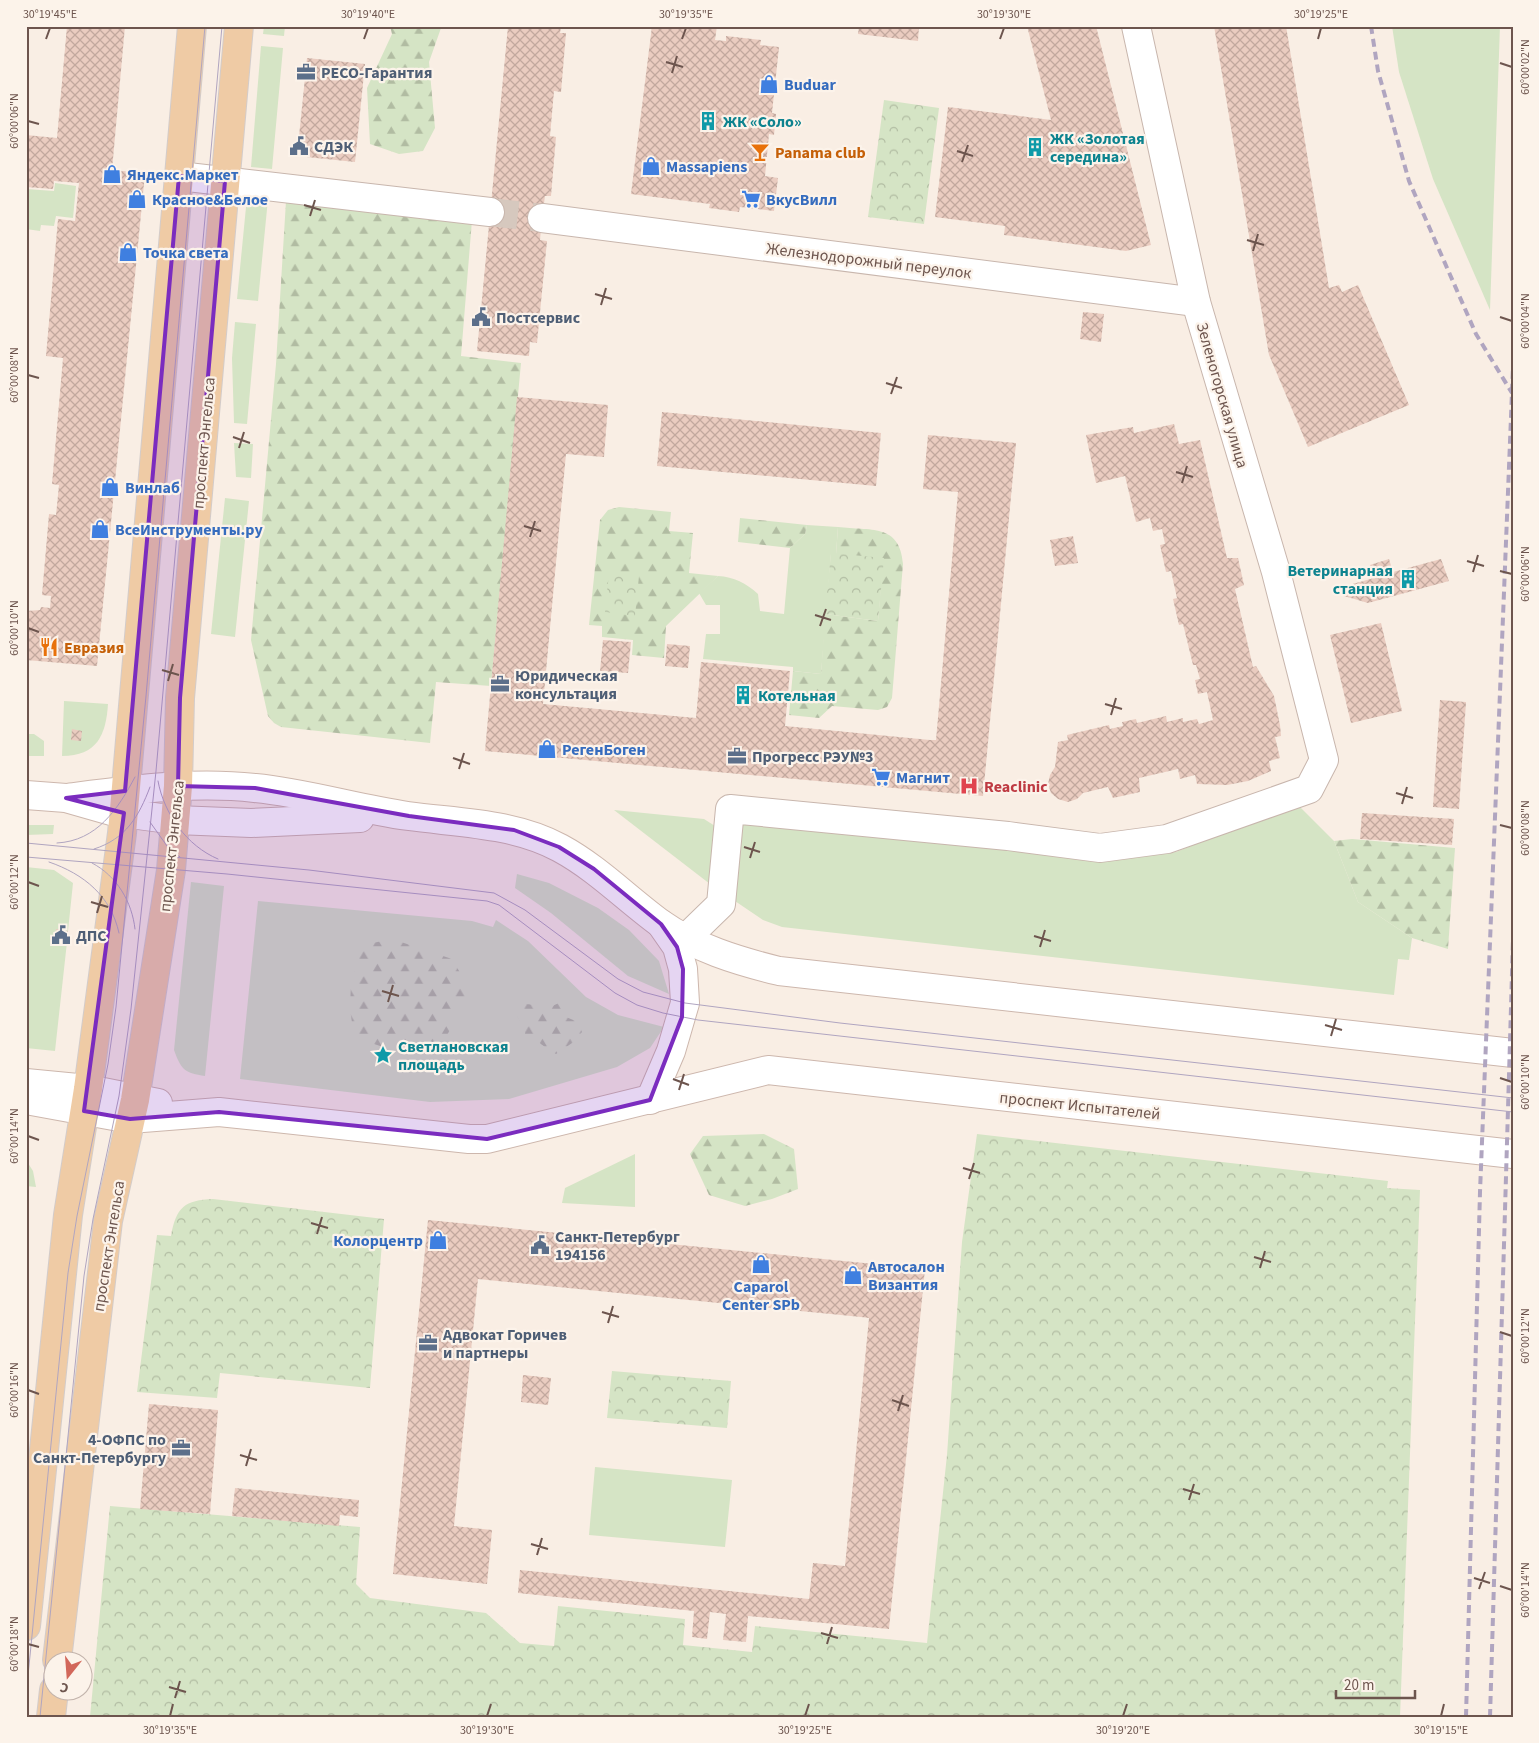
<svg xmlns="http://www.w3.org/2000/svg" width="1539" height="1743" viewBox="0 0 1539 1743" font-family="'Source Sans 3',sans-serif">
<defs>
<pattern id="forest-firs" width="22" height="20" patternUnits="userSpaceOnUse" patternTransform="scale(1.25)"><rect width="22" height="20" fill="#d5e4c5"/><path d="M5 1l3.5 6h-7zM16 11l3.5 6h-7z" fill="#b1bca2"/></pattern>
<pattern id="park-crowns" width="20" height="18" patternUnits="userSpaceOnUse" patternTransform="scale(1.25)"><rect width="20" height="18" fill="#d5e4c5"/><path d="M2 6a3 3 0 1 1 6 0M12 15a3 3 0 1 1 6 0" fill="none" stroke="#b1bca2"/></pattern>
<pattern id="building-cross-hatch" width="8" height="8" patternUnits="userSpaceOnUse" patternTransform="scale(1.25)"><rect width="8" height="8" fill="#eaccc0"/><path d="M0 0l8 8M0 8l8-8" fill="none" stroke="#c2a89e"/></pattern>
</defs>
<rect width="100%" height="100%" fill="#f9eee4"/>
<g fill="#d5e4c5">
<path d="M264,26H285L284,36L263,34Z"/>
<path d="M1392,26H1500L1490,310L1433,179L1399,72Z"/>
<path d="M261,46L283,48L272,169L251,167Z"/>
<path d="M55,183L76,186L73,218L56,216L54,226L41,225L40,231L26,229V189L54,191Z"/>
<path d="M247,197L268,199L258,301L237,299Z"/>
<path d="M235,322L256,324L247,424L234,423L232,358Z"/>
<path d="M234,443L253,444L251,478L236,477Z"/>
<path d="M225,498L249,501L235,637L211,634Z"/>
<path d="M807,525L838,527L836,554H831L821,674L793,671V667L703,659L706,634H720V605H706L699,593L718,576C734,577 746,583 758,594L760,611L784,614L790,548L805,534Z"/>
<path d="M64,701L108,704C106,735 97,756 62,756Z"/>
<path d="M26,734H34L44,741V756H26Z"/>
<path d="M1297,804L1334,841L1358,902L1412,938L1409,960L1398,959L1394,995L782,927L763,920L732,899L739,822L995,846L1098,862L1176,852Z"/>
<path d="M614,810L704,819L715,826L710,884Z"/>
<path d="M26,825H54L53,834L26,835Z"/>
<path d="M26,867L54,870L73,883L68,931L56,930L55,940L67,942L55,1051L26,1048Z"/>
<path d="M517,874L549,883L598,908L629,930L659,961L669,994L628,976L551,913L515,888Z"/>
<path d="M191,882L224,886L205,1076C185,1073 181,1070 174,1050Z"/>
<path d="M258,901L472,921L493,927L496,920L528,941L586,997L618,1015L664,1027L650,1048L617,1067L509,1099L430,1102L240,1079Z"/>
<path d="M635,1154V1207L562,1203L565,1188Z"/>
<path d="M26,1160L33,1171L36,1187L26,1186Z"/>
<path d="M595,1467L732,1480L725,1547L589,1535Z"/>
</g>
<g fill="url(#forest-firs)">
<path d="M390,26L441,28L429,62L435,128L423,151L399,154L370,144L367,88L392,34Z"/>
<path d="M286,201L472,220L461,356L521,363L491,686L436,682L430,743L281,727L274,723L268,716L251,640L276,364Z"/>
<path d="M619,507L671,512L669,531L693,533L689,573L718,576L666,626L664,658L632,655L633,640L602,637V626L589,625L600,520L608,510Z"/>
<path d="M740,518L807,525L805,534L790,548L738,542Z"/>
<path d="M838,527C870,531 900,523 903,564L892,698L887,707L878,710L832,706L819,718L789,715L793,671L821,674L825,614L878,621L883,559L836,554Z"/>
<path d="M1352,839L1455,848L1448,949L1412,938L1358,902L1334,841Z"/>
<path d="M392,939L452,959L469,988C462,1003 456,1021 447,1035C426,1068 382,1047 354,1036L350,1009L351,983L363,945Z"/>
<path d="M559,1003L566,1017L578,1022L582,1032L572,1043L556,1054C542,1047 541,1041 525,1035V1028L517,1016L526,1004L535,1005L541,1011Z"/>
<path d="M764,1134L794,1149L798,1189L772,1199L745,1206L709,1195L690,1154L703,1136Z"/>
</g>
<g fill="url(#park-crowns)">
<path d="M884,100L939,108L924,224L868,217Z"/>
<path d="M831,553L884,558L878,621L825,614Z"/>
<path d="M609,573L639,576L635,616L605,612Z"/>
<path d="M977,1134L1388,1181L1387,1188L1420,1190L1400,1717H90L110,1506L360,1527L356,1584L370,1598L486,1613L520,1643L554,1646L558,1606L685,1619L683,1645L752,1652L755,1626L927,1643L947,1455L962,1242Z"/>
<path d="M213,1199L384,1219L370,1388L220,1373L217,1398L137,1392L157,1235L171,1236C176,1207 185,1200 213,1199Z"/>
<path d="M612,1371L731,1381L727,1428L607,1418Z"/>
</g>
<g fill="url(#building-cross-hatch)">
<path d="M67,26H125L112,170L145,173L97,666L26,660V611L40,610L41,607L50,608L51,596L42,595L49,514L56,515L59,485L52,484L63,358L46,356L58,219L75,221L79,183L54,181L53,189L26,187V135L57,138Z"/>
<path d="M508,26H561L560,33H566L561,92L554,91L550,136L556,137L551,196H545L542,218L540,240L547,241L537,343L530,342L529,356L477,351Z"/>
<path d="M652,26H717L715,40L726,41V36L761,40L760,45L779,47L772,113L776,114L774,135L769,134L765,176L778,178L774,211L740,207L739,212L709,208L710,204L631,194Z"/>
<path d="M859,26H919L918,41L858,34Z"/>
<path d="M1027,26H1096L1151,245L1126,251L1004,235L1005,226L935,217L948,107L1051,120Z"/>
<path d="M1214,26H1286L1329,288L1339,285L1342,292L1358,285L1409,405L1308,447L1269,355Z"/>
<path d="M307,58L365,64L355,162L297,156Z"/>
<path d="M1083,312L1104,314L1101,342L1080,339Z"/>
<path d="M517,397L608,405L604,457L566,454L543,704L696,718L701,662L790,671L785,726L930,740H936L958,492L923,489L928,435L1016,443L983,796L485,751Z"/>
<path d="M662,412L881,433L876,486L657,466Z"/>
<path d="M1174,424L1179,444L1200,440L1227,558H1238L1244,585L1235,589L1253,667L1256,666L1274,696L1280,725L1281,736L1275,737L1280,758L1269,761L1271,771L1248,781L1227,785L1197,784L1195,775L1180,779L1178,769L1139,778L1140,792L1113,798L1108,787L1083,793L1077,799L1068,802L1058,799L1051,793L1048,784L1050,775L1055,767L1058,742L1068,740L1067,735L1109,725L1110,729L1123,726L1122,722L1136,719L1137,723L1166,716L1167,722L1183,718V722L1197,719L1199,724L1213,720L1207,692L1198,694L1195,680L1200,679L1196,665H1193L1183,624L1179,625L1173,599L1177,598L1171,571L1166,572L1160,545L1165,544L1162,529L1153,531L1150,518L1136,522L1125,476L1096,483L1086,435L1133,427L1134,433Z"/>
<path d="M1073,536L1078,563L1055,566L1050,540Z"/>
<path d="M1389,559L1393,572L1441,559L1449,581L1368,603L1344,596L1342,587L1374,578L1370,565Z"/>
<path d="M1381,623L1402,711L1351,723L1330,635Z"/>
<path d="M603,640L631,642L628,673L600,671Z"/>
<path d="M667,644L690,646L688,668L665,666Z"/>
<path d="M1440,700L1466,702L1459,809L1433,807Z"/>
<path d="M72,729L82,731L81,741L71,740Z"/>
<path d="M1362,813L1454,819L1452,845L1360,839Z"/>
<path d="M56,929L68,931L67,942L55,940Z"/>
<path d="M428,1220L925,1269L889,1629L748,1616L746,1642L723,1640L726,1614L710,1612L707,1639L692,1637L694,1611L518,1593L520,1570L809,1599L813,1563L845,1566L869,1318L861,1317L478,1279L454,1526L492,1530L487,1584L393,1574Z"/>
<path d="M523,1375L551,1378L548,1405L521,1402Z"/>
<path d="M149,1404L218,1410L210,1514L140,1509Z"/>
<path d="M235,1488L359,1500L358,1517L340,1515L339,1526L232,1516Z"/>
</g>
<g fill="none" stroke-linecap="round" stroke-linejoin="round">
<path stroke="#d6c8be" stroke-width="28" stroke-dasharray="28 14" stroke-linecap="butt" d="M490,212L542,218"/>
<g stroke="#c8b6ad" stroke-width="30">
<g id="street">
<path d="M179,176L490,212"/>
<path d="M542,218L1196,302"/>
<path d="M686,938L721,904L730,809L1008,836L1100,848L1167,839L1309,789L1324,760L1276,572L1196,302L1136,26"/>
</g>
</g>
<g stroke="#cdb7ad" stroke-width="30">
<g id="secondary">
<path d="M26,795L66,798L115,812L176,820L251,823L360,818"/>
<path d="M66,798C129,790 192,781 255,788C307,793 357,809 408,816C459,823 514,823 560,848C597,868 626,898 660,923C695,948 738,961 779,971L1513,1053"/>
<path d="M26,1083L88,1089L158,1103"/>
<path d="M26,1100L130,1119L219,1112L469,1139H487L768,1070L1513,1154"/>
<path d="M650,1100L671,1051L685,1003L683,969L677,947L661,924"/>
</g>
</g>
<g stroke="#d3ccca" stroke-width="30">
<g id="primary">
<path d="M26,1626L68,1215L88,1089L122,833L192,26"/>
<path d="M57,1660L108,1221L135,1100L171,870L178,786L180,698L239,26"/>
<path d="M51,1717L54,1690"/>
</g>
</g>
<use href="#street" stroke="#fff" stroke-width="28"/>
<use href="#secondary" stroke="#fff" stroke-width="28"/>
<use href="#primary" stroke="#efcba5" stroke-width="28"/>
<g stroke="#b0a5c0" stroke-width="1">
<path d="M158,781C164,814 187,846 218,859"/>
<path d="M150,822L167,846L180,857"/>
<path d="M26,843L309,870L494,893L525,910L618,979L643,992L685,1003L840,1023L1513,1098"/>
<path d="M57,843C97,841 118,809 135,777"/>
<path d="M94,849C126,839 139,816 150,787"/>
<path d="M26,857L227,874L487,901L499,905L615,993L637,1005L663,1013L698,1020L1513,1112"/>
<path d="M49,862C84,874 111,896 119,933"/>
<path d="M92,863C117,876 132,902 135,929"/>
<path d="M26,1696L68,1273L77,1216L108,1064L116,1007L146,696L205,26"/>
<path d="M40,1717L84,1276L93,1219L119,1096L131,1009L156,771L222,26"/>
</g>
<g stroke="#b0a5c0" stroke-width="4" stroke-dasharray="8 5" stroke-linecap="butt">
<path d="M1371,26L1378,71L1409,181L1476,334L1512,393"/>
<path d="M1466,1717L1480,1192L1513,367"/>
<path d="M1490,1717L1513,940"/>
</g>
</g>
<path fill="#7b2cbf" fill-opacity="0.2" stroke="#7b2cbf" stroke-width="4" stroke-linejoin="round" d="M179,176L225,181L180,698L178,786L255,788L409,816L514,830L559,847L594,869L661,924L677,947L683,969L682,1017L650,1100L487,1139L219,1112L130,1119L84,1111L124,813L66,798L125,791Z"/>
<path fill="none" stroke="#6d554e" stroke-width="2" d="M46,39L50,28M364,39L368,28M682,39L686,28M1000,39L1004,28M1318,39L1321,28M666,62L683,67M1500,63L1512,67M672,73L677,56M28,121L39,124M957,151L973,156M962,162L968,145M304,205L321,210M310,216L315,200M1247,240L1264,245M1253,251L1258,234M595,294L612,299M601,305L606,288M1500,317L1512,321M28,375L39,378M886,383L902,388M891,394L897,377M233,437L250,443M239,448L244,432M1176,472L1193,477M1182,483L1187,466M524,526L541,531M530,537L535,521M1467,561L1484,566M1500,571L1512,574M1473,572L1478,555M815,615L831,620M820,626L826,609M28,628L39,632M162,670L179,675M168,681L173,664M1105,704L1122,709M1111,715L1116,698M453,758L470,764M459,769L464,753M1396,793L1413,798M1402,804L1407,787M1500,825L1512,828M744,847L760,852M750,858L755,842M28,882L39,886M91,902L108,907M97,913L102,896M1034,936L1051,941M1040,947L1045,930M382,991L399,996M388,1002L393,985M1325,1025L1342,1030M1331,1036L1336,1019M1500,1078L1512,1082M673,1079L689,1085M679,1090L684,1074M28,1136L39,1140M963,1168L980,1173M969,1179L974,1163M311,1223L328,1228M317,1234L322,1217M1254,1257L1271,1262M1260,1268L1265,1251M602,1312L619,1317M608,1323L613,1306M1500,1332L1512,1336M28,1390L39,1394M892,1400L909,1406M898,1411L903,1395M240,1455L257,1460M246,1466L251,1449M1183,1489L1200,1494M1189,1500L1194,1484M531,1544L548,1549M537,1555L542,1538M1474,1578L1490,1583M1500,1586L1512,1590M1479,1589L1485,1572M821,1633L838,1638M28,1644L39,1647M827,1644L832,1627M169,1687L186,1692M175,1698L180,1681M170,1716L173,1704M487,1716L491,1704M805,1716L809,1704M1123,1716L1127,1704M1441,1716L1444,1704"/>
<defs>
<g id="office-bare" transform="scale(1.5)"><path d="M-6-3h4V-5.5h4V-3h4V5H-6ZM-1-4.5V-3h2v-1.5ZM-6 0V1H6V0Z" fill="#5c6f8a" stroke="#fcf3ea" stroke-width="2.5" paint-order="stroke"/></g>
<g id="shop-bare" transform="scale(1.5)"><path d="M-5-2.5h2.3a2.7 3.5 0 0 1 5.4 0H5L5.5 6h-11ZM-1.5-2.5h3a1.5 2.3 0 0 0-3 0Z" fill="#3f7fe0" stroke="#fcf3ea" stroke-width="2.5" paint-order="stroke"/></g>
<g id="building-bare" transform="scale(1.5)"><path d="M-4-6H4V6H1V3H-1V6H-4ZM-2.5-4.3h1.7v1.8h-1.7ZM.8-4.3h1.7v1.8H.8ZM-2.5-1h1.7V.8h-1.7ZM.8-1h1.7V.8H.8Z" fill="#0f9aa8" stroke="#fcf3ea" stroke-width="2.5" paint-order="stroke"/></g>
<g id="civic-bare" transform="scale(1.5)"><path d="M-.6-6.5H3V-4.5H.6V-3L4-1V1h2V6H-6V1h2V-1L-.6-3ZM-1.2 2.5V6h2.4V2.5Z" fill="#5c6f8a" stroke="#fcf3ea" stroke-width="2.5" paint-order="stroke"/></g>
<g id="bar-bare" transform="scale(1.5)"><path d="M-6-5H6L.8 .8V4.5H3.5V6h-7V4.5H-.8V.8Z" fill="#e8710a" stroke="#fcf3ea" stroke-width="2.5" paint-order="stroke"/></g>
<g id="supermarket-bare" transform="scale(1.5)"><path d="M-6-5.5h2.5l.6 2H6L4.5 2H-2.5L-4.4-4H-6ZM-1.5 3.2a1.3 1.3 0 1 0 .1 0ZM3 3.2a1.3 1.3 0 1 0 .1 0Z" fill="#3f7fe0" stroke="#fcf3ea" stroke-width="2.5" paint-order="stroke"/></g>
<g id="restaurant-bare" transform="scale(1.5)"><path d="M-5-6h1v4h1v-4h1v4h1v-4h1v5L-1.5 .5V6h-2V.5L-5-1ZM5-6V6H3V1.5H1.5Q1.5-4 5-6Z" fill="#e8710a" stroke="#fcf3ea" stroke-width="2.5" paint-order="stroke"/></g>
<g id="hospital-bare" transform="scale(1.5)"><path d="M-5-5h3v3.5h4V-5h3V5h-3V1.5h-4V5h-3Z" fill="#e0444e" stroke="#fcf3ea" stroke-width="2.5" paint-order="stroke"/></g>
<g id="sight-bare" transform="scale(1.5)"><path d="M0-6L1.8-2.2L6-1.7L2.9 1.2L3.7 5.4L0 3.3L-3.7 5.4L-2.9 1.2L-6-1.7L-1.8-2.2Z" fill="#0f9aa8" stroke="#fcf3ea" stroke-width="2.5" paint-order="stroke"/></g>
</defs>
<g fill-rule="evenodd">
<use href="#office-bare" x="306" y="72"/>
<use href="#shop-bare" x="769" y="84"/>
<use href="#building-bare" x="708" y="121"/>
<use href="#civic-bare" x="299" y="146"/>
<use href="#building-bare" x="1035" y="147"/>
<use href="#bar-bare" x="760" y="152"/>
<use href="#shop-bare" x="651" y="166"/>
<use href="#shop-bare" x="112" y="174"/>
<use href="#shop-bare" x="137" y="199"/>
<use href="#supermarket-bare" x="751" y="199"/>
<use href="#shop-bare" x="128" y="252"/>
<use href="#civic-bare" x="481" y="317"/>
<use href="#shop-bare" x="110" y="487"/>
<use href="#shop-bare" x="100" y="529"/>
<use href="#building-bare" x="1408" y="579"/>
<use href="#restaurant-bare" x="49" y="647"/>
<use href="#office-bare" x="500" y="684"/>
<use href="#building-bare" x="743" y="695"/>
<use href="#shop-bare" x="547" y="749"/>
<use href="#office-bare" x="737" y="756"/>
<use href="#supermarket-bare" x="881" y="777"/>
<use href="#hospital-bare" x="969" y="786"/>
<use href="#civic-bare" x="61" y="935"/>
<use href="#sight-bare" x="383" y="1055"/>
<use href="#shop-bare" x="438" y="1240"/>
<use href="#civic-bare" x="540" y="1245"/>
<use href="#shop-bare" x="761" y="1264"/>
<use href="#shop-bare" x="853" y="1275"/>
<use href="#office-bare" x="428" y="1343"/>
<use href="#office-bare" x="181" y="1448"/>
</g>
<g text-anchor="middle" stroke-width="4.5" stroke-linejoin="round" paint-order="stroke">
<g font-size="16" font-weight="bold" fill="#4e5e75" stroke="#fcf3ea" text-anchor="start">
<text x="321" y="78">РЕСО-Гарантия</text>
<text x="314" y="152">СДЭК</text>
<text x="496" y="323">Постсервис</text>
<text x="515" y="681">Юридическая<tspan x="515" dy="18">консультация</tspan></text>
<text x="752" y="762">Прогресс РЭУ№3</text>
<text x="76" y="941">ДПС</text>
<text x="555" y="1242">Санкт-Петербург<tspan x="555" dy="18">194156</tspan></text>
<text x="443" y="1340">Адвокат Горичев<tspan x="443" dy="18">и партнеры</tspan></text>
<text x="166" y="1445" text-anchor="end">4-ОФПС по<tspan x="166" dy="18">Санкт-Петербургу</tspan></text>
</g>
<g font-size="16" font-weight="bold" fill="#366cbe" stroke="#fcf3ea" text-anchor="start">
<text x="784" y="90">Buduar</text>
<text x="666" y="172">Massapiens</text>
<text x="127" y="180">Яндекс.Маркет</text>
<text x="152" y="205">Красное&amp;Белое</text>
<text x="766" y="205">ВкусВилл</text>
<text x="143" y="258">Точка света</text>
<text x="125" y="493">Винлаб</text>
<text x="115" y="535">ВсеИнструменты.ру</text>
<text x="562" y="755">РегенБоген</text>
<text x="896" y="783">Магнит</text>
<text x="423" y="1246" text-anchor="end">Колорцентр</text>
<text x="868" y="1272">Автосалон<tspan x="868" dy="18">Византия</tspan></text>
<text x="761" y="1292" text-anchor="middle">Caparol<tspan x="761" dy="18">Сenter SPb</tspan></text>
</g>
<g font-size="16" font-weight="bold" fill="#0d838f" stroke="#fcf3ea" text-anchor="start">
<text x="723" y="127">ЖК «Соло»</text>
<text x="1050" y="144">ЖК «Золотая<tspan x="1050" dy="18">середина»</tspan></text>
<text x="1393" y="576" text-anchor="end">Ветеринарная<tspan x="1393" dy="18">станция</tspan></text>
<text x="758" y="701">Котельная</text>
<text x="398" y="1052">Светлановская<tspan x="398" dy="18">площадь</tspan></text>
</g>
<g font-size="16" font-weight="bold" fill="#c56008" stroke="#fcf3ea" text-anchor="start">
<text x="775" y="158">Panama club</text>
<text x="64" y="653">Евразия</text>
</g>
<g font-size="16" fill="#6d554e" stroke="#fcf3ea">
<text transform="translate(869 260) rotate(7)" y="6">Железнодорожный переулок</text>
<text transform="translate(1223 395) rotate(74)" y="6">Зеленогорская улица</text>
<text transform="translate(203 443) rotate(-85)" y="6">проспект Энгельса</text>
<text transform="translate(171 846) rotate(-84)" y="6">проспект Энгельса</text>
<text transform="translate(1080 1105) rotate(6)" y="6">проспект Испытателей</text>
<text transform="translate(108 1246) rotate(-81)" y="6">проспект Энгельса</text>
</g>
<g font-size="16" font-weight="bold" fill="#be3a42" stroke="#fcf3ea" text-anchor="start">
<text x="984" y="792">Reaclinic</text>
</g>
</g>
<rect width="1539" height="1743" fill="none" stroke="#fcf3ea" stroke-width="55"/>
<g transform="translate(68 1676) rotate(197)"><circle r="24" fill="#fcf3ea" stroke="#c3b4ac"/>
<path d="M0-4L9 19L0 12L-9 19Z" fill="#d2675a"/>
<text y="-8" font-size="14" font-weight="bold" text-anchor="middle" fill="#6d554e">С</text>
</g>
<path d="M1336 1690v8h79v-8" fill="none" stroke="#6d554e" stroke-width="2.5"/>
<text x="1344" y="1690" font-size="15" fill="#6d554e" stroke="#fcf3ea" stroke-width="4" paint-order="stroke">20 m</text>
<rect x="28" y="28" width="1484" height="1688" fill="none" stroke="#6d554e" stroke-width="2"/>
<g font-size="12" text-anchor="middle" fill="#6d554e">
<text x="50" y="18">30°19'45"E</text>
<text x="368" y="18">30°19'40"E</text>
<text x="686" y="18">30°19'35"E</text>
<text x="1004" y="18">30°19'30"E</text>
<text x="1321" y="18">30°19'25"E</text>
<text transform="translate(1525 67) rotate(-90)" y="4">60°00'02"N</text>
<text transform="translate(14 121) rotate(-90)" y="4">60°00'06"N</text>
<text transform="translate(1525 321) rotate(-90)" y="4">60°00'04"N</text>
<text transform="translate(14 375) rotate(-90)" y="4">60°00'08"N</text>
<text transform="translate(1525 574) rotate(-90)" y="4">60°00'06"N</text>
<text transform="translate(14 628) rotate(-90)" y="4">60°00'10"N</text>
<text transform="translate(1525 828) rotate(-90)" y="4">60°00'08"N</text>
<text transform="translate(14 882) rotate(-90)" y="4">60°00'12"N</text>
<text transform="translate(1525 1082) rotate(-90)" y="4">60°00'10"N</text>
<text transform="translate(14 1136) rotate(-90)" y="4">60°00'14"N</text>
<text transform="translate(1525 1336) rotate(-90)" y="4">60°00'12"N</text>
<text transform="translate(14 1390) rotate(-90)" y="4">60°00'16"N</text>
<text transform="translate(1525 1590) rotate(-90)" y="4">60°00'14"N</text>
<text transform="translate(14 1644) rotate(-90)" y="4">60°00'18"N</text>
<text x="170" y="1734">30°19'35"E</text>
<text x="487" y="1734">30°19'30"E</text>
<text x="805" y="1734">30°19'25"E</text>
<text x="1123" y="1734">30°19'20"E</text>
<text x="1441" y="1734">30°19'15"E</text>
</g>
</svg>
